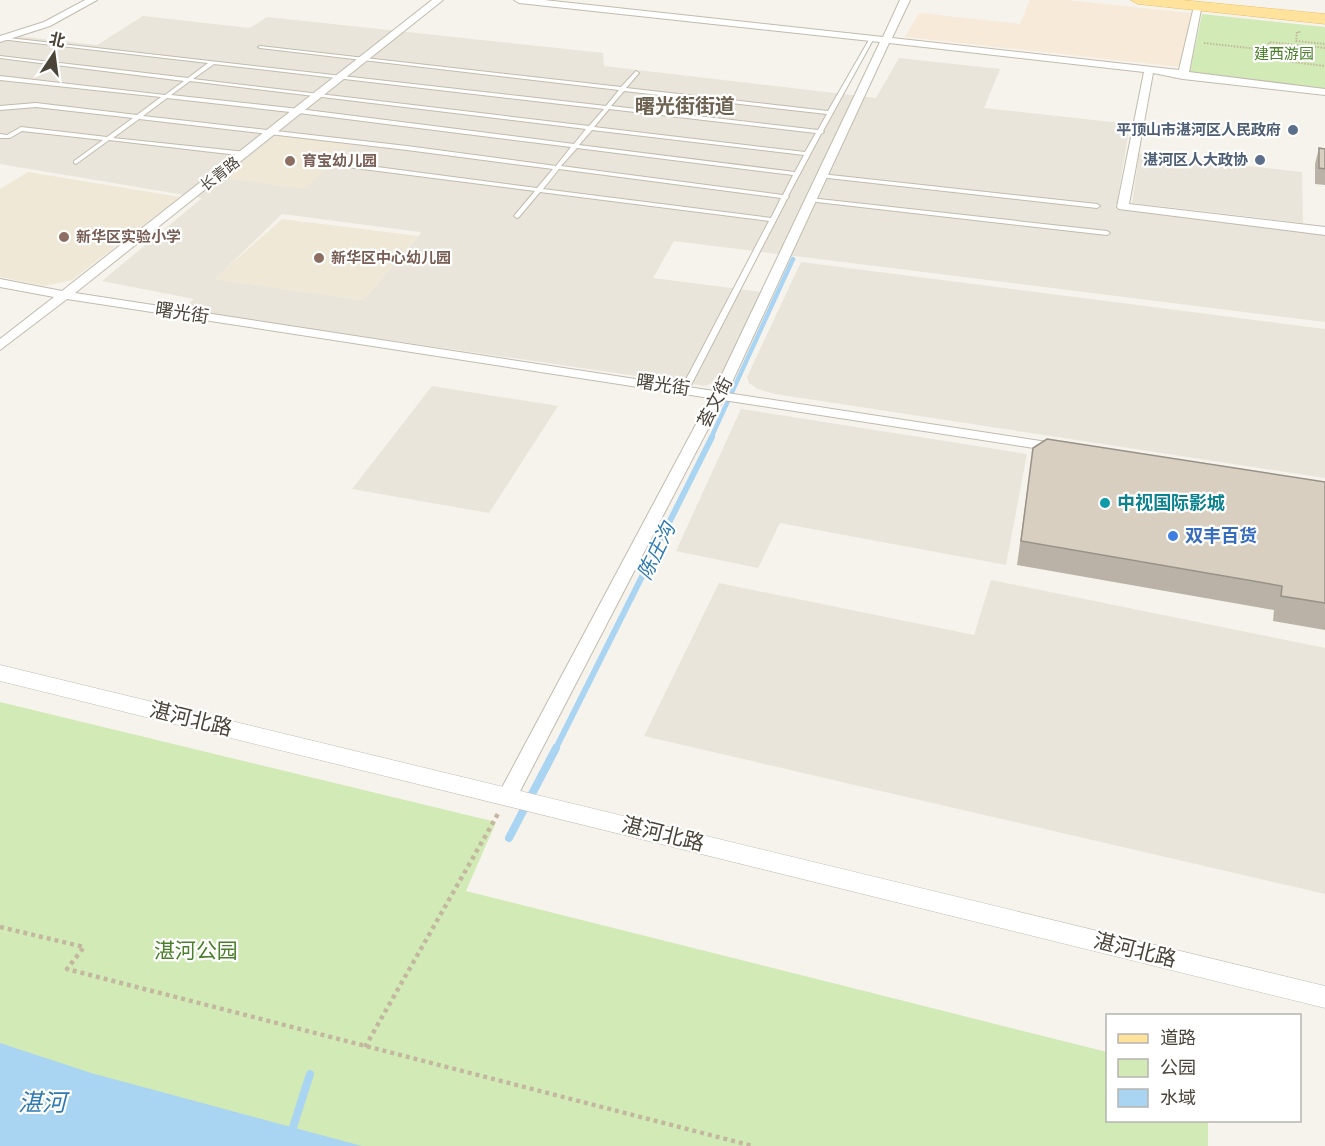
<svg xmlns="http://www.w3.org/2000/svg" width="1325" height="1146" viewBox="0 0 1325 1146" font-family="Inter,'Noto Sans SC',sans-serif">
<rect width="100%" height="100%" fill="#f6f3ec"/>
<g fill="#eae5da" fill-rule="evenodd">
<path d="M143,16L250,28L267,17L603,53L604,66L876,98L899,58L1000,69L984,108L1130,124L1116,209L1325,234V322L674,241L653,278L762,292L721,379L705,386L182,310L194,299L102,281L202,198L0,164V34L97,45ZM282,214L420,232L421,233L363,300L215,279Z"/>
<path d="M1139,154L1302,172L1303,223L1132,203Z"/>
<path d="M801,262L1325,329V478L775,394L758,389L749,383L747,377Z"/>
<path d="M432,386L558,406L489,513L352,489Z"/>
<path d="M741,409L1027,454L1006,565L780,523L758,568L676,551Z"/>
<path d="M991,580L1325,648V894L644,736L719,583L974,635Z"/>
</g>
<path fill="#f7ead8" d="M1030,0H1066L1191,13L1180,67L905,37L919,13L1020,24Z"/>
<g fill="#efe8d6">
<path d="M277,135L354,144L304,189L224,178Z"/>
<path d="M28,172L180,197L72,280L45,286L0,277V189Z"/>
<path d="M282,219L418,236L363,300L214,279Z"/>
</g>
<g fill="#d2eab5">
<path d="M1202,14L1325,27V91L1189,75Z"/>
<path d="M0,702L496,822L466,891L1107,1052L1108,1120L1208,1121V1146H0Z"/>
</g>
<path fill="#a9d4f2" d="M0,1043L91,1073L362,1146H0Z"/>
<g fill="none" stroke-linecap="round" stroke-linejoin="round">
<path stroke="#a9d4f2" stroke-width="4.5" d="M711,438L793,259"/>
<path stroke="#a9d4f2" stroke-width="6" d="M555,750L712,437"/>
<g stroke="#a9d4f2" stroke-width="8">
<path d="M509,838L556,748"/>
<path d="M287,1146L310,1074"/>
</g>
<g stroke="#c2bbae" stroke-width="2">
<g id="service">
<path d="M0,37L606,106L619,90L260,48L258,47L260,46L621,87L636,71L639,73L626,88L828,111L870,38L872,37L874,38L823,131L824,132L821,134L788,196L789,197L787,199L689,389L685,391L681,389L769,221L540,192L519,217L517,218L514,216L535,191L339,166L336,164L339,162L537,188L553,169L407,150L139,119L113,138L246,152L249,154L246,156L109,140L76,164L74,163V161L103,140L22,131L10,138H0V134L7,135L21,127L107,137L133,118L36,107L0,110V106L36,103L137,115L161,97L0,80V76L165,95L184,81L0,58V56L188,78L208,63L0,39ZM214,64L604,109L589,126L193,79ZM190,81L586,129L574,144L299,109L171,95ZM624,91L827,114L818,130L611,106ZM167,98L299,113L571,147L556,166L407,146L143,116ZM609,109L816,133L805,152L594,127ZM592,130L804,155L795,172L579,145ZM577,148L793,175L783,195L561,166ZM559,169L781,198L771,218L543,189Z"/>
<path d="M821,174L1097,204L1100,206L1097,208L819,177L818,176Z"/>
<path d="M810,198L1107,231L1110,233L1107,235L808,201V199Z"/>
</g>
</g>
<g stroke="#c2bbae" stroke-width="2">
<g id="minor">
<path d="M85,0H97L50,26L0,42V36L44,22Z"/>
<path d="M432,0H443L75,293L714,391L880,42L519,3L514,0H544L883,37L900,0H910L892,38L1179,70L1194,6L1202,4L1189,72L1325,89V95L1183,79L1153,73L1129,204L1325,227V235L1119,209L1117,207L1144,72L889,43L727,393L1060,444L1067,448L1060,452L723,400L518,795L515,800H501L498,795L710,398L67,299L0,350V339L54,297L0,287V279L62,291Z"/>
</g>
</g>
<g stroke="#c2bbae" stroke-width="1">
<path id="tertiary" d="M0,665L1325,986V1008L0,681Z"/>
</g>
<g stroke="#e6c16a" stroke-width="1">
<path id="primary" d="M1131,0H1182L1325,14V24L1138,4Z"/>
</g>
<g stroke="#c4b79f" stroke-width="2" stroke-dasharray="1.5 1.5" stroke-linecap="butt">
<path d="M1300,32H1297L1296,41L1325,44"/>
<path d="M1204,43L1268,50"/>
<path d="M1325,48L1269,42L1267,59L1325,66"/>
</g>
<g stroke="#c4b79f" stroke-width="4.5" stroke-dasharray="4 4" stroke-linecap="butt">
<path d="M0,927L84,947L67,969L753,1146"/>
<path d="M365,1047L499,812"/>
</g>
<use href="#service" fill="#fff" fill-rule="evenodd"/>
<use href="#minor" fill="#fff" fill-rule="evenodd"/>
<use href="#tertiary" fill="#fff" fill-rule="evenodd"/>
<use href="#primary" fill="#ffe39c" fill-rule="evenodd"/>
</g>
<g fill="#bab2a6">
<path d="M1319,148L1325,149V185L1315,184V164Z"/>
<path d="M1033,448L1325,482V630L1273,621L1274,610L1017,565Z"/>
</g>
<g fill="#d8cfc1" stroke="#979187" stroke-width="1.5">
<path d="M1319,148L1325,149V169L1319,168Z"/>
<path d="M1047,439L1325,482V603L1281,596L1282,586L1021,541L1033,448Z"/>
</g>
<g fill="#5c6f8a" stroke="#fff" stroke-width="2">
<circle cx="1293" cy="130" r="6"/>
<circle cx="1260" cy="160" r="6"/>
</g>
<g fill="#8d6e63" stroke="#fff" stroke-width="2">
<circle cx="290" cy="161" r="6"/>
<circle cx="64" cy="237" r="6"/>
<circle cx="319" cy="258" r="6"/>
</g>
<circle fill="#0f9aa8" stroke="#fff" stroke-width="2" cx="1105" cy="503" r="6"/>
<circle fill="#3f7fe0" stroke="#fff" stroke-width="2" cx="1173" cy="536" r="6"/>
<g text-anchor="middle" stroke-width="4.5" stroke-linejoin="round" paint-order="stroke">
<g font-size="15" fill="#4a7f2a" stroke="#fff">
<text x="1284" y="59">建西游园</text>
</g>
<g font-size="15" font-weight="bold" fill="#4e5e75" stroke="#fff" text-anchor="end">
<text x="1281" y="135">平顶山市湛河区人民政府</text>
<text x="1248" y="165">湛河区人大政协</text>
</g>
<g font-size="15" font-weight="bold" fill="#785e54" stroke="#fff" text-anchor="start">
<text x="302" y="166">育宝幼儿园</text>
<text x="76" y="242">新华区实验小学</text>
<text x="331" y="263">新华区中心幼儿园</text>
</g>
<g font-size="15" fill="#4b4439" stroke="#fff">
<text transform="translate(220 174) rotate(-38)" y="5">长青路</text>
</g>
<g font-size="18" fill="#4b4439" stroke="#fff">
<text transform="translate(182 313) rotate(9)" y="6">曙光街</text>
<text transform="translate(663 385) rotate(9)" y="6">曙光街</text>
<text transform="translate(715 402) rotate(-63)" y="6">荟文街</text>
</g>
<g font-size="18" font-weight="bold" fill="#0d838f" stroke="#fff" text-anchor="start">
<text x="1117" y="509">中视国际影城</text>
</g>
<g font-size="18" font-weight="bold" fill="#366cbe" stroke="#fff" text-anchor="start">
<text x="1185" y="542">双丰百货</text>
</g>
<g font-size="20" font-weight="bold" fill="#6e6250" stroke="#fff">
<text x="685" y="113">曙光街街道</text>
</g>
<g font-size="20" font-style="italic" fill="#2e7ab2" stroke="#fff">
<text transform="translate(656 551) rotate(-64)" y="7">陈庄沟</text>
</g>
<g font-size="21" fill="#4b4439" stroke="#fff">
<text transform="translate(191 719) rotate(14)" y="7">湛河北路</text>
<text transform="translate(663 834) rotate(14)" y="7">湛河北路</text>
<text transform="translate(1135 950) rotate(14)" y="7">湛河北路</text>
</g>
<g font-size="21" fill="#4a7f2a" stroke="#fff">
<text x="196" y="958">湛河公园</text>
</g>
<g font-size="24" font-style="italic" fill="#2e7ab2" stroke="#fff">
<text x="42" y="1111">湛河</text>
</g>
</g>
<rect x="1106" y="1014" width="195" height="108" fill="#ffffff" stroke="#b7b4b0" stroke-width="1.5"/>
<rect x="1118" y="1034" width="30" height="9" fill="#ffe39c" stroke="#b7b4b0" stroke-width="1.5"/>
<text x="1160" y="1044" font-size="18" fill="#4b4439">道路</text>
<rect x="1118" y="1059" width="30" height="18" fill="#d2eab5" stroke="#b7b4b0" stroke-width="1.5"/>
<text x="1160" y="1074" font-size="18" fill="#4b4439">公园</text>
<rect x="1118" y="1089" width="30" height="18" fill="#a9d4f2" stroke="#b7b4b0" stroke-width="1.5"/>
<text x="1160" y="1104" font-size="18" fill="#4b4439">水域</text>
<g transform="translate(54 54) rotate(13)" stroke="#ffffff" stroke-width="4.5" paint-order="stroke">
<path d="M0-4.5L10 22L0 15L-10 22Z" fill="#4b4439"/>
<text y="-9" font-size="16" font-weight="bold" text-anchor="middle" fill="#4b4439">北</text>
</g>
</svg>
